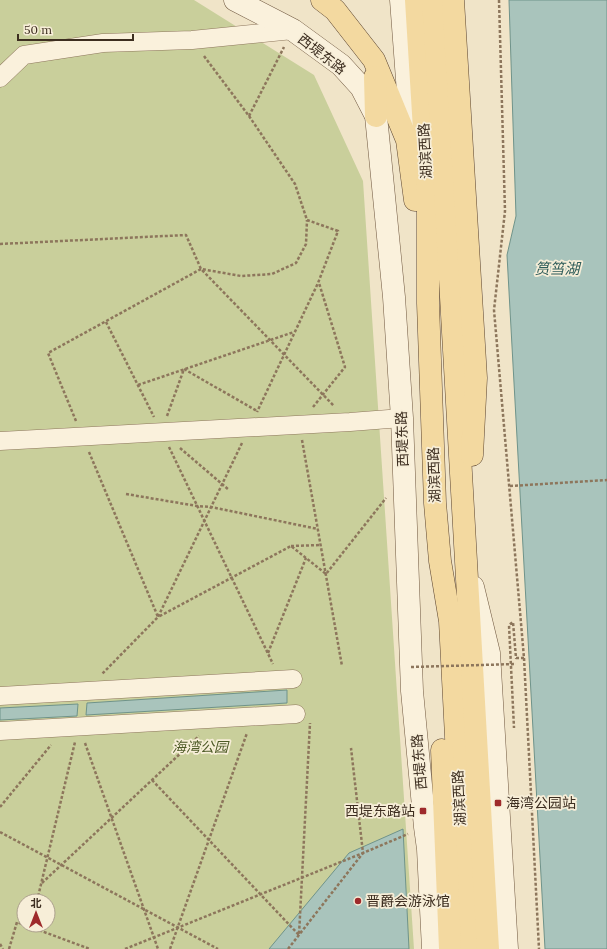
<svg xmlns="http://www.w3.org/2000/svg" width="607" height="949" viewBox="0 0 607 949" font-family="Lora,'Noto Sans SC',serif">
<rect width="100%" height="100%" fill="#f0e4c8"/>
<path fill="#c9cf9b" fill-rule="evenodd" d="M0,0H194L314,75L363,181L414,949H0ZM24,901H48V925H24Z"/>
<g fill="#a9c4bc" stroke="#6f938a">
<path d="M509,0H607V949H545L507,255L516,216Z"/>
<path d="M287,690V703L86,715L87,703Z"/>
<path d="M78,704L77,716L0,720V708Z"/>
<path d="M403,829L409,949H269L349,853Z"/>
</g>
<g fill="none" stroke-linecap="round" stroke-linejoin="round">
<g stroke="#8d765c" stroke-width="19">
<g id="street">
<path d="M0,78L24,55L103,43L192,40L293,30"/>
<path d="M0,441L350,422L402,418"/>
<path d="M0,696L293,679"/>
<path d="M0,731L296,714"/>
</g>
</g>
<g stroke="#6f573f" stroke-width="23">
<g id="secondary">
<path d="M235,0L293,30L341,65L361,87L376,116L394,297L402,418L412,691L425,827L428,849L433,949"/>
<path d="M401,0L412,146"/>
<path d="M473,587L489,653L507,949"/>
</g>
</g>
<g stroke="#5b4430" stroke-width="23">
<g id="primary">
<path d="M322,0L335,10L374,60L407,140L415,200"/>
<path d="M416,0L428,194V303L435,503L440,561L450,621L467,949"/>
<path d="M433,0L445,191L488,949"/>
<path d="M453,0L476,378L472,455"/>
<path d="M375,77L376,116"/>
<path d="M442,750L450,949"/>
</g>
</g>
<g stroke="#8d765c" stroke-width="2.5" stroke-dasharray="3 2" stroke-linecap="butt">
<path d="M499,0L505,211L494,310L524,658H516L513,622L509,625L514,728"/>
<path d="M204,56L249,116L295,184L307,220L338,231L318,283L257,412"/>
<path d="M249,116L284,47"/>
<path d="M0,244L186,235L201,269L334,406"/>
<path d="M106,322L154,417"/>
<path d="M138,385L294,332"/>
<path d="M313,407L345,367L319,283"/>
<path d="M167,416L184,369L257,411"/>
<path d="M76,421L48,353L201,269L241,276L272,274L296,263L306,244L307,220"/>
<path d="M302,440L342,666"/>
<path d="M242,443L158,617L291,546L326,574L386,498"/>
<path d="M169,447L273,664"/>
<path d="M180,448L229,490"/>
<path d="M89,452L158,617L102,674"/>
<path d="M510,486L607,480"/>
<path d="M126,494L197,506L211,507L318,529"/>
<path d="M291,546L320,545"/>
<path d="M268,653L306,558"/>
<path d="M524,658L539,949"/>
<path d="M85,743L158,949"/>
<path d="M152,780L299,935L310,723"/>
<path d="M0,807L51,745"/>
<path d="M0,832L218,949"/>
<path d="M42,883L199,736"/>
<path d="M37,901L75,742"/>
<path d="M25,925L90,949"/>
<path d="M0,944L3,949"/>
<path d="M9,949L17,922L24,925"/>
<path d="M125,949L363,853L408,834"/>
<path d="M170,949L247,733"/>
<path d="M288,949L363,853L351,748"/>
</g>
<use href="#street" stroke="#faf1dc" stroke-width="18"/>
<use href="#secondary" stroke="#faf1dc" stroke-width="22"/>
<use href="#primary" stroke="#f3d9a0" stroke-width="22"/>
<path stroke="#8d765c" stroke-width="2.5" stroke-dasharray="3 2" stroke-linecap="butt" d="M411,667L516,664"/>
</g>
<g fill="#9e2a2b" stroke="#f7eed8" stroke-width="1.5">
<rect x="494" y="799" width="8" height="8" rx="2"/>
<rect x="419" y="807" width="8" height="8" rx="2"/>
<circle cx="358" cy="901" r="4"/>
</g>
<g text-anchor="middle" stroke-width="3.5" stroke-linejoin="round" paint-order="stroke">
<g font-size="14" fill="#3d2e20" stroke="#f7eed8">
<text transform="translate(322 54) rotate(38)" y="5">西堤东路</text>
<text transform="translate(425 151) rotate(-93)" y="5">湖滨西路</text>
<text transform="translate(402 439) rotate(-92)" y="5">西堤东路</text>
<text transform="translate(434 475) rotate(-92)" y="5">湖滨西路</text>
<text transform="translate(419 762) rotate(-95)" y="5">西堤东路</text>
<text transform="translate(459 798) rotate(-93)" y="5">湖滨西路</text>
</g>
<g font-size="14" font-style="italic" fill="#4d5a26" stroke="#f7eed8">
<text x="200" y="752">海湾公园</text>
</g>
<g font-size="14" fill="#3d2e20" stroke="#f7eed8" text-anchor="start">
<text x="506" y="808">海湾公园站</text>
<text x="415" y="816" text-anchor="end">西堤东路站</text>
<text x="366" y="906">晋爵会游泳馆</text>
</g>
<g font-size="15" font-style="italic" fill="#2f5d5a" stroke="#f7eed8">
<text x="557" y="274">筼筜湖</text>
</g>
</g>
<g transform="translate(36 913)"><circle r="19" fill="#f7eed8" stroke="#ada18e"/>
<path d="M0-3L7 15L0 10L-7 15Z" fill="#9e2a2b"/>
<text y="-6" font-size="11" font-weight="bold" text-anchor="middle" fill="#3d2e20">北</text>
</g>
<path d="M18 34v6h115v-6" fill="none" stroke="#3d2e20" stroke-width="2"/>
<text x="24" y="34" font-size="12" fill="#3d2e20" stroke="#f7eed8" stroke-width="3" paint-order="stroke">50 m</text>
</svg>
